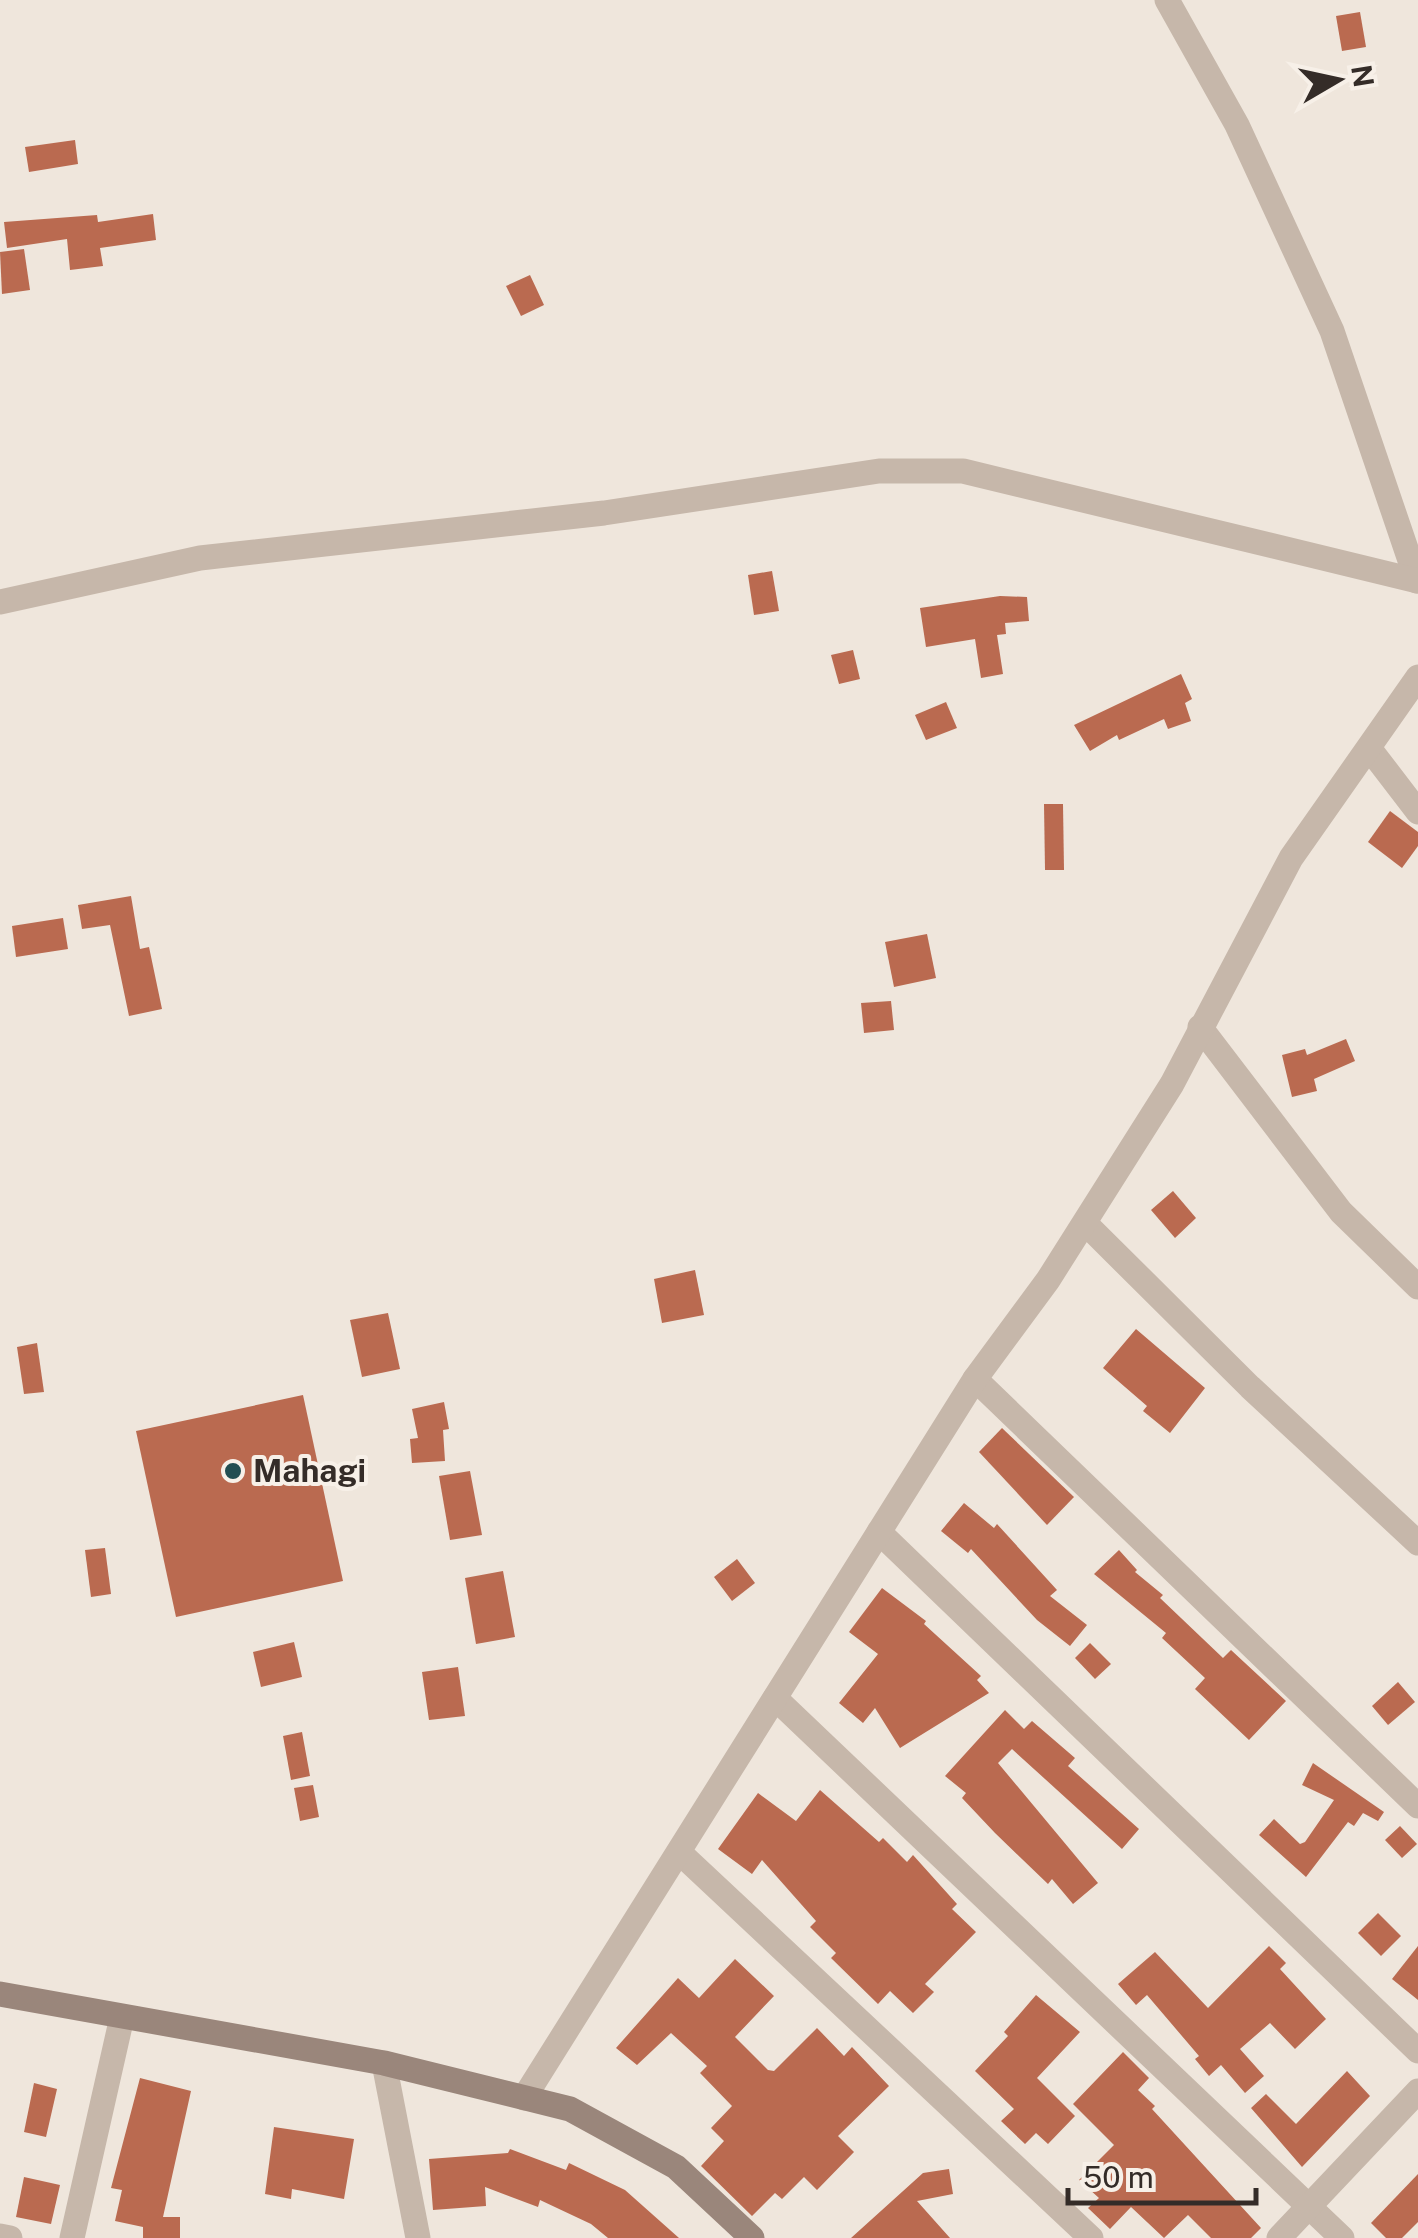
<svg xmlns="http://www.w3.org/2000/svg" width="1418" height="2238" viewBox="0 0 1418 2238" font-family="'Public Sans',sans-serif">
<rect width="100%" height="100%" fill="#efe6dc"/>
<g fill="#ba6a50">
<path d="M1360,12L1366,47L1342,51L1336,16Z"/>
<path d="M75,140L78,164L29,172L25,147Z"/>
<path d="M153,214L156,240L100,248L103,266L70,270L67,239L7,248L4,222L97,215L98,222Z"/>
<path d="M24,249L30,290L2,294L0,252Z"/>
<path d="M530,275L544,305L521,316L506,286Z"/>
<path d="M772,571L779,611L754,615L748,575Z"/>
<path d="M1000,596L1027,597L1029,621L1005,623L1006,634L997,635L1003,674L981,678L975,639L926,647L920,608Z"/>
<path d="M853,650L860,679L839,684L831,655Z"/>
<path d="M1181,674L1192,699L1185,703L1191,721L1168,729L1164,719L1119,740L1117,735L1090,751L1074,725Z"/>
<path d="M946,702L957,728L926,740L915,715Z"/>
<path d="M1044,804H1063L1064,870H1045Z"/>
<path d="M1390,811L1418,832V846L1402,868L1368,842Z"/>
<path d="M131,896L140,949L149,947L162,1009L129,1016L110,925L82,929L78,905Z"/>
<path d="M63,918L68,949L16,957L12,926Z"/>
<path d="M927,934L936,978L894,987L885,942Z"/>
<path d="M891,1001L894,1030L864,1033L861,1003Z"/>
<path d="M1346,1039L1355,1061L1314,1079L1317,1091L1292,1097L1282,1055L1305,1049L1307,1055Z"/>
<path d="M1173,1191L1196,1218L1175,1238L1151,1210Z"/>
<path d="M695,1270L704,1315L662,1323L654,1279Z"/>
<path d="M388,1313L400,1369L362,1377L350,1320Z"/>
<path d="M1136,1329L1205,1388L1170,1433L1143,1411L1147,1406L1103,1368Z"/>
<path d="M37,1343L44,1392L24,1394L17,1347Z"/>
<path d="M303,1395L343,1581L176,1617L136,1431Z"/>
<path d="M444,1402L449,1429L443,1430L445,1461L412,1463L410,1439L418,1438L412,1409Z"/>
<path d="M1002,1428L1074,1497L1047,1525L979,1452Z"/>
<path d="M470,1471L482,1535L450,1540L439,1476Z"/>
<path d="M964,1503L994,1528L997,1524L1057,1590L1050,1596L1087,1625L1070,1646L1037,1620L971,1549L968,1553L941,1531Z"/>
<path d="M105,1548L111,1594L91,1597L85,1550Z"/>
<path d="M1119,1550L1137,1570L1135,1572L1163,1595L1160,1598L1223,1658L1231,1650L1286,1701L1249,1740L1195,1689L1205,1678L1162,1638L1166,1633L1094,1574Z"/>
<path d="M737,1559L755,1583L732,1601L714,1577Z"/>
<path d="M503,1571L515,1637L476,1644L465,1578Z"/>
<path d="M882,1588L926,1621L924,1624L981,1676L977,1680L989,1693L900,1748L875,1708L863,1723L839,1703L878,1654L849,1632Z"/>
<path d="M294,1642L302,1677L261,1687L253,1652Z"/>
<path d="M1090,1643L1111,1664L1095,1679L1075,1658Z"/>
<path d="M458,1667L465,1716L429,1720L422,1672Z"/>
<path d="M1398,1682L1415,1702L1388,1725L1372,1706Z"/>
<path d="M1005,1710L1024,1729L1032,1721L1075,1758L1068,1766L1139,1829L1122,1849L1012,1749L998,1763L1098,1883L1073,1904L1052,1879L1048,1884L995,1833L962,1798L966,1793L945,1776Z"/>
<path d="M302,1732L310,1776L291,1780L283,1736Z"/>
<path d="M1313,1763L1384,1812L1378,1821L1363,1813L1354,1826L1348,1822L1306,1877L1259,1835L1274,1819L1300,1844L1305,1842L1334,1800L1302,1785Z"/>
<path d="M313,1785L319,1817L300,1821L294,1788Z"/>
<path d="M820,1790L879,1842L883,1838L907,1862L913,1855L957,1904L952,1909L976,1932L925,1984L934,1992L913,2013L890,1991L878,2004L831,1958L836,1953L810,1927L816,1921L762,1860L752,1874L718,1849L758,1793L796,1821Z"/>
<path d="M1400,1826L1417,1844L1402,1858L1385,1840Z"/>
<path d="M1378,1913L1401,1936L1381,1956L1358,1933Z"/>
<path d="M1269,1946L1286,1963L1280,1969L1326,2019L1295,2049L1270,2023L1240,2049L1264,2076L1245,2093L1221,2065L1209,2076L1195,2059L1199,2056L1147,1995L1136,2005L1118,1984L1155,1952L1208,2008Z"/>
<path d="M1418,1946V2000L1392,1979Z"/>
<path d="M735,1959L774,1996L735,2037L768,2070L774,2071L817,2028L844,2056L852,2047L889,2086L838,2136L854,2152L817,2190L804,2177L782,2199L775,2193L752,2216L701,2166L724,2141L711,2128L732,2106L700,2073L707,2066L671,2033L637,2065L616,2048L678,1978L699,1998Z"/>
<path d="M1036,1995L1080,2032L1037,2078L1075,2116L1048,2144L1036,2133L1025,2144L1001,2121L1014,2109L975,2071L1008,2036L1004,2032Z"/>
<path d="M1123,2052L1149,2078L1138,2090L1155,2106L1152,2109L1261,2228L1251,2238H1211L1188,2215L1164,2238L1131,2207L1110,2229L1088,2208L1099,2198L1079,2180L1114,2145L1073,2104Z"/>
<path d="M1347,2071L1370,2096L1302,2167L1251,2108L1266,2094L1296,2124Z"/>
<path d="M140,2078L191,2091L163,2217H180V2238H143V2227L115,2221L122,2190L111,2188Z"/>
<path d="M34,2083L57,2089L46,2137L24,2132Z"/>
<path d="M274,2127L354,2139L344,2199L292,2189L291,2199L265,2194Z"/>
<path d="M510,2149L566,2170L569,2163L625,2190L679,2238H608L591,2224L540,2200L538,2207L485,2187L486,2206L433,2210L429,2159L508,2153Z"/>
<path d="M949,2169L953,2194L917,2201L950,2238H851L923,2173Z"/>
<path d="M1418,2174V2222L1402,2238H1386L1371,2223Z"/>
<path d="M24,2177L60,2185L51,2224L16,2217Z"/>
</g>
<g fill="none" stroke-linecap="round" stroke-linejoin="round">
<g stroke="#c6b7aa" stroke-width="25">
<path d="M1167,0L1237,125L1332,331L1417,581"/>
<path d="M0,602L200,558L604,513L879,471H963L1418,581"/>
<path d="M1369,748L1418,812"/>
<path d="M1200,1027L1341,1212L1418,1287"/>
<path d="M1085,1223L1250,1387L1418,1543"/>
<path d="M975,1379L1418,1806"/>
<path d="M879,1532L1418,2051"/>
<path d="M775,1698L1342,2238"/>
<path d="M679,1852L1091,2238"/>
<path d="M384,2063L418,2238"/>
<path d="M524,2098L975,1379L1048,1280L1172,1084L1291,858L1418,677"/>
<path d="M0,2236L10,2238"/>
<path d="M72,2238L122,2017"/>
<path d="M1279,2238L1418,2091"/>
</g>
<path stroke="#9a867b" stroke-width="25" d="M0,1994L384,2063L570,2109L676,2167L752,2238"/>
</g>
<circle fill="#224e52" stroke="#f7f0e8" stroke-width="4" cx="233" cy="1471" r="10"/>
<g text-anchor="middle" stroke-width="8" stroke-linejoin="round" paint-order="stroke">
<g font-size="32" font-weight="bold" fill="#342c28" stroke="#f7f0e8" text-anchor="start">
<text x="253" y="1482">Mahagi</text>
</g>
</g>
<g transform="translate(1338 80) rotate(81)" stroke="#f7f0e8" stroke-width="8" paint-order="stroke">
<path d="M0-8L18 38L0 25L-18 38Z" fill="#342c28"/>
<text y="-15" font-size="28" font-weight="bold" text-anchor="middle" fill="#342c28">N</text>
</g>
<path d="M1068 2188v15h188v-15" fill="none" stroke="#342c28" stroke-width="5"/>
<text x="1083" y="2188" font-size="30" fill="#342c28" stroke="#f7f0e8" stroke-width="8" paint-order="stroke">50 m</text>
</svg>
